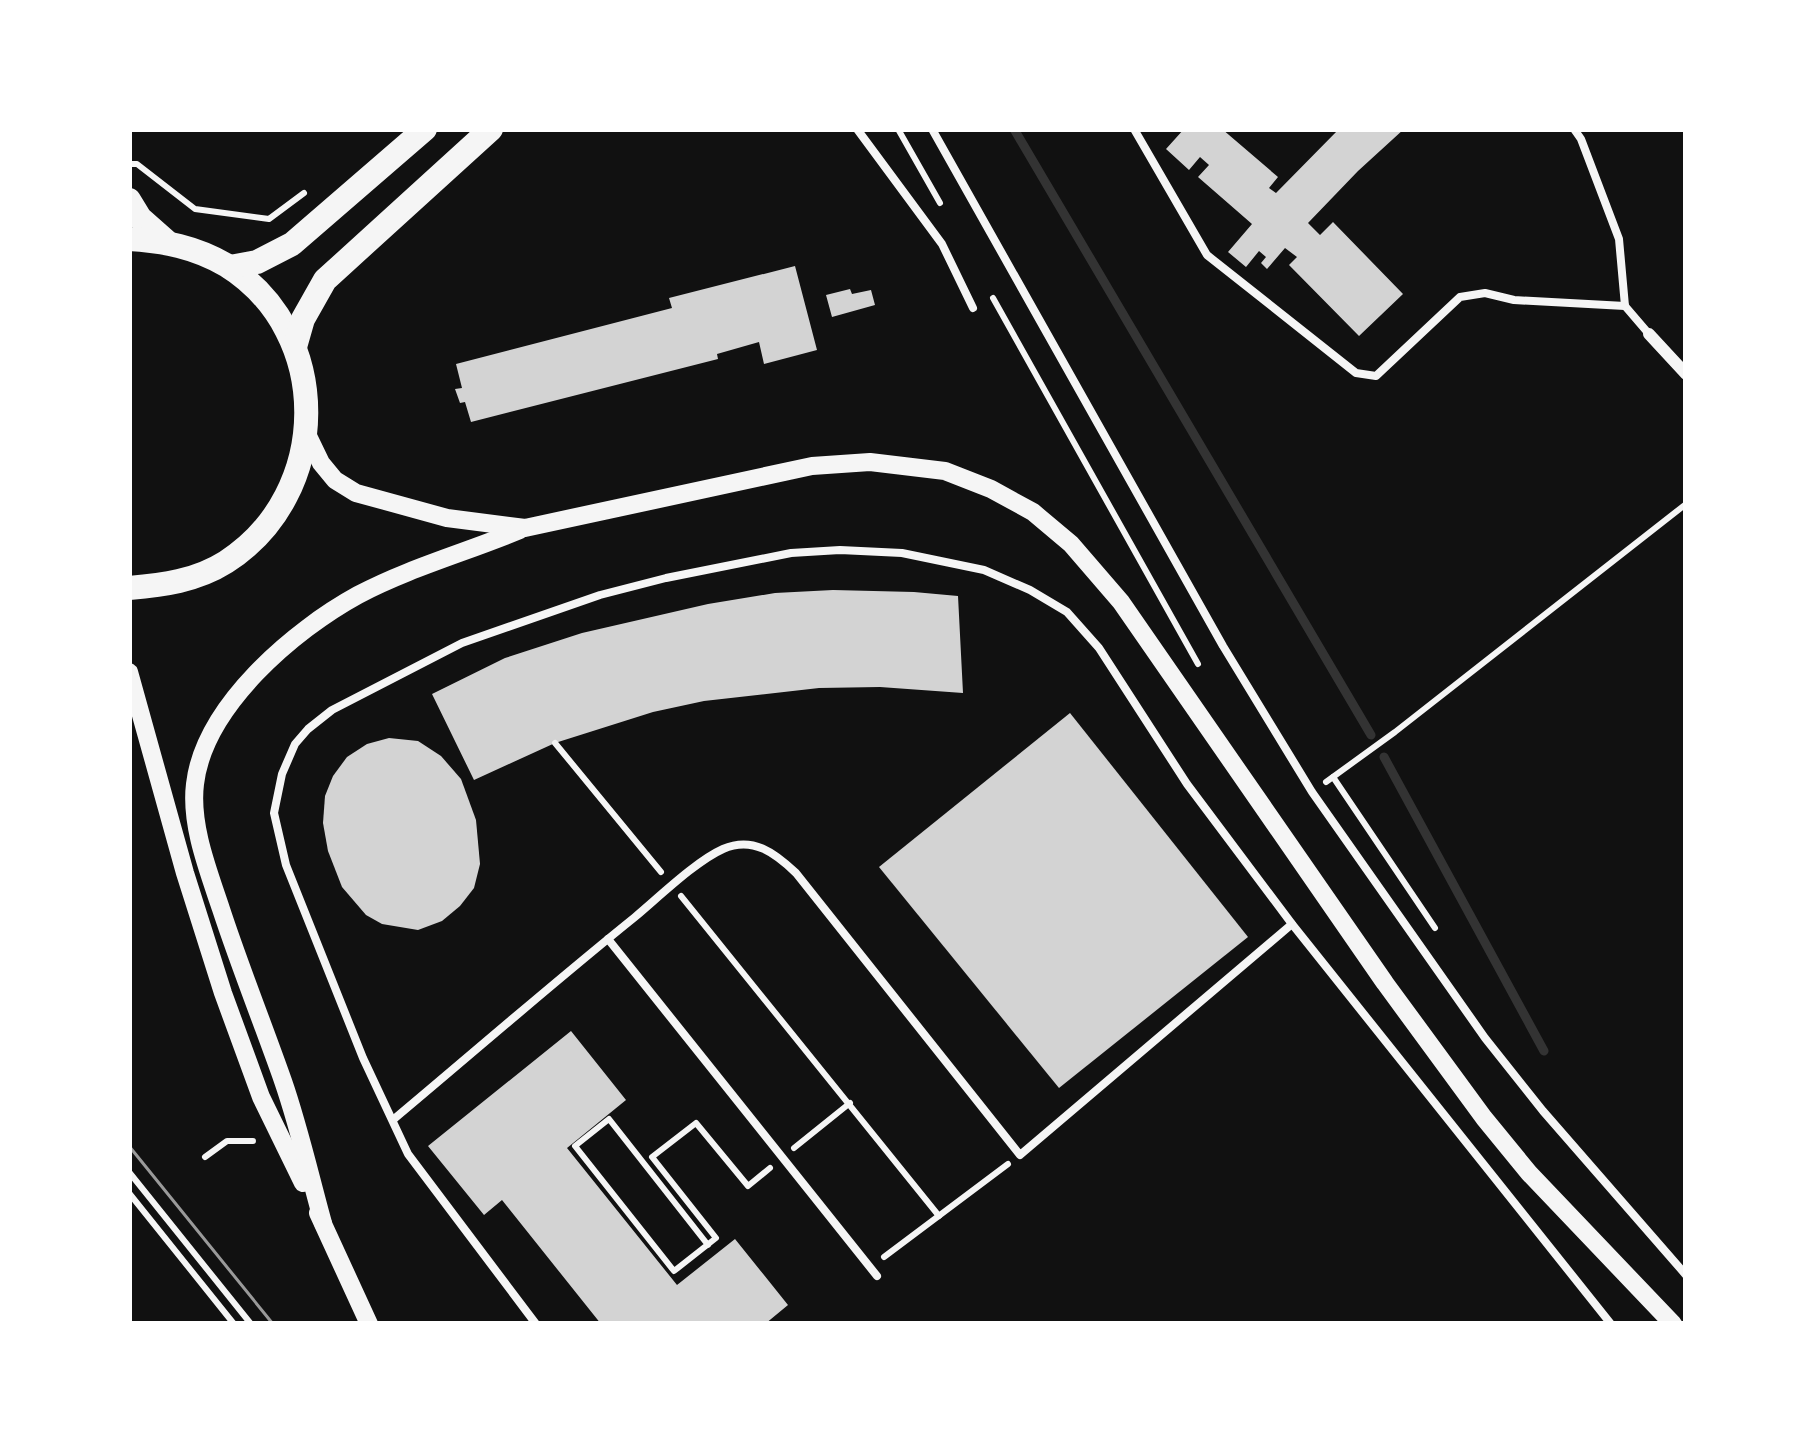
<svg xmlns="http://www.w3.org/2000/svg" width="1815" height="1453" viewBox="0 0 1815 1453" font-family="Montserrat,sans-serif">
<rect width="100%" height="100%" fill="#111"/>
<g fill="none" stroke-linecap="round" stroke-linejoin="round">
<g stroke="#333" stroke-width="9">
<path d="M1014,129L1371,735"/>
<path d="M1384,757L1544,1051"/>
</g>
</g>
<g fill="#d3d3d3">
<path d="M1184,129H1222L1278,177L1269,188L1276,193L1339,129H1404L1358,171L1308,223L1320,235L1333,222L1403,294L1359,336L1289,265L1297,257L1285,248L1267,269L1261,263L1266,257L1259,251L1246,267L1228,252L1252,224L1198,177L1209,165L1200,157L1189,170L1166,149Z"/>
<path d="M795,266L817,350L764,364L759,342L717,354L718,359L471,422L465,402L460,403L455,389L462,388L456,364L672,308L669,298Z"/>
<path d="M850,289L852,294L871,290L875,305L832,317L826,295Z"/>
<path d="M833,590L914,592L958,596L963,693L880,687L819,688L704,701L653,712L555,743L474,780L432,694L505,658L582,633L708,604L775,593Z"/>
<path d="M1070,713L1248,937L1059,1088L879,867Z"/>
<path d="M389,738L418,741L441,756L461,779L476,820L480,864L474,888L460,906L442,921L418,930L382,924L366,915L342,887L328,851L323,823L325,796L333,776L347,757L367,744Z"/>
<path d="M571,1031L626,1100L567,1148L677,1285L735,1239L788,1305L765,1324H601L502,1200L484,1215L428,1146Z"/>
</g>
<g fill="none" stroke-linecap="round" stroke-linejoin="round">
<g stroke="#f5f5f5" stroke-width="6">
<path d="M898,129L940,203"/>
<path d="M129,164H137L195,209L269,219L304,193"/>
<path d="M993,298L1198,664"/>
<path d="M555,743L661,872"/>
<path d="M1333,777L1435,928"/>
<path d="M1326,782L1395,732L1686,504"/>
<path d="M681,896L939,1216"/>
<path d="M794,1148L850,1103"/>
<path d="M205,1157L227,1141H253"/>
<path d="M129,1172L251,1324"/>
<path d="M129,1193L234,1324"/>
<path d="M708,1245L609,1119L575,1146L674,1271L716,1238L652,1157L696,1123L748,1186L770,1168"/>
<path d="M884,1257L1008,1164"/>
</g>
<g stroke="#f5f5f5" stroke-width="8">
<path d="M857,129L942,244L973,308"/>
<path d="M932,129L1223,646L1312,792L1485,1038L1543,1111L1686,1275"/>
<path d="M1134,129L1207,255L1356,373L1376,376L1460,297L1485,293L1514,300L1625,306"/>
<path d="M1574,129L1581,139L1619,239L1625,306L1649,334"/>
<path d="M608,939L877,1276"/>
<path d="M394,1119C474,1052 553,983 635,917C659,897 696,861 723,849C753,836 775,853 796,873L1020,1155L1292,924"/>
<path d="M536,1324L408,1154L363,1058L286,865L274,813L282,774L295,744L308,729L332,710L462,643L600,595L666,578L791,553L840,550L902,553L984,570L1030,590L1067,612L1099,648L1187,784L1292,924L1611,1324"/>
</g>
<path stroke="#f5f5f5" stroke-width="12" d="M1649,334L1686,374"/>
<g stroke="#f5f5f5" stroke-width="18">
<path d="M307,434L321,463L335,480L356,493L447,518L525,528L812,466L870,462L945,471L991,489L1033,512L1071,544L1121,602L1385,983L1484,1118L1529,1173L1673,1324"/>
<path d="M129,672L185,873L223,993L261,1097L303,1183"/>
<path d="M318,1213L369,1324"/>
<path d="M323,1223C310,1176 299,1127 283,1081C263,1024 240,967 221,909C208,870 190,825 195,784C204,706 294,630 358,595C409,568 467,552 520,530"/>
</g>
<g stroke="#f5f5f5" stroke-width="24">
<path d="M129,200L140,218L166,241"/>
<path d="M129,239C164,241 195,247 226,265C334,332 332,494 226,562C196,581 163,585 129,588"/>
<path d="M230,267L257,262L292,244L425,129"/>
<path d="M295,347L303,319L325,280L491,129"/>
</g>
<path stroke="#9a9a9a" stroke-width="3" d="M129,1146L273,1324"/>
</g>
<rect width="1815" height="1453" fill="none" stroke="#ffffff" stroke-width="264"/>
</svg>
